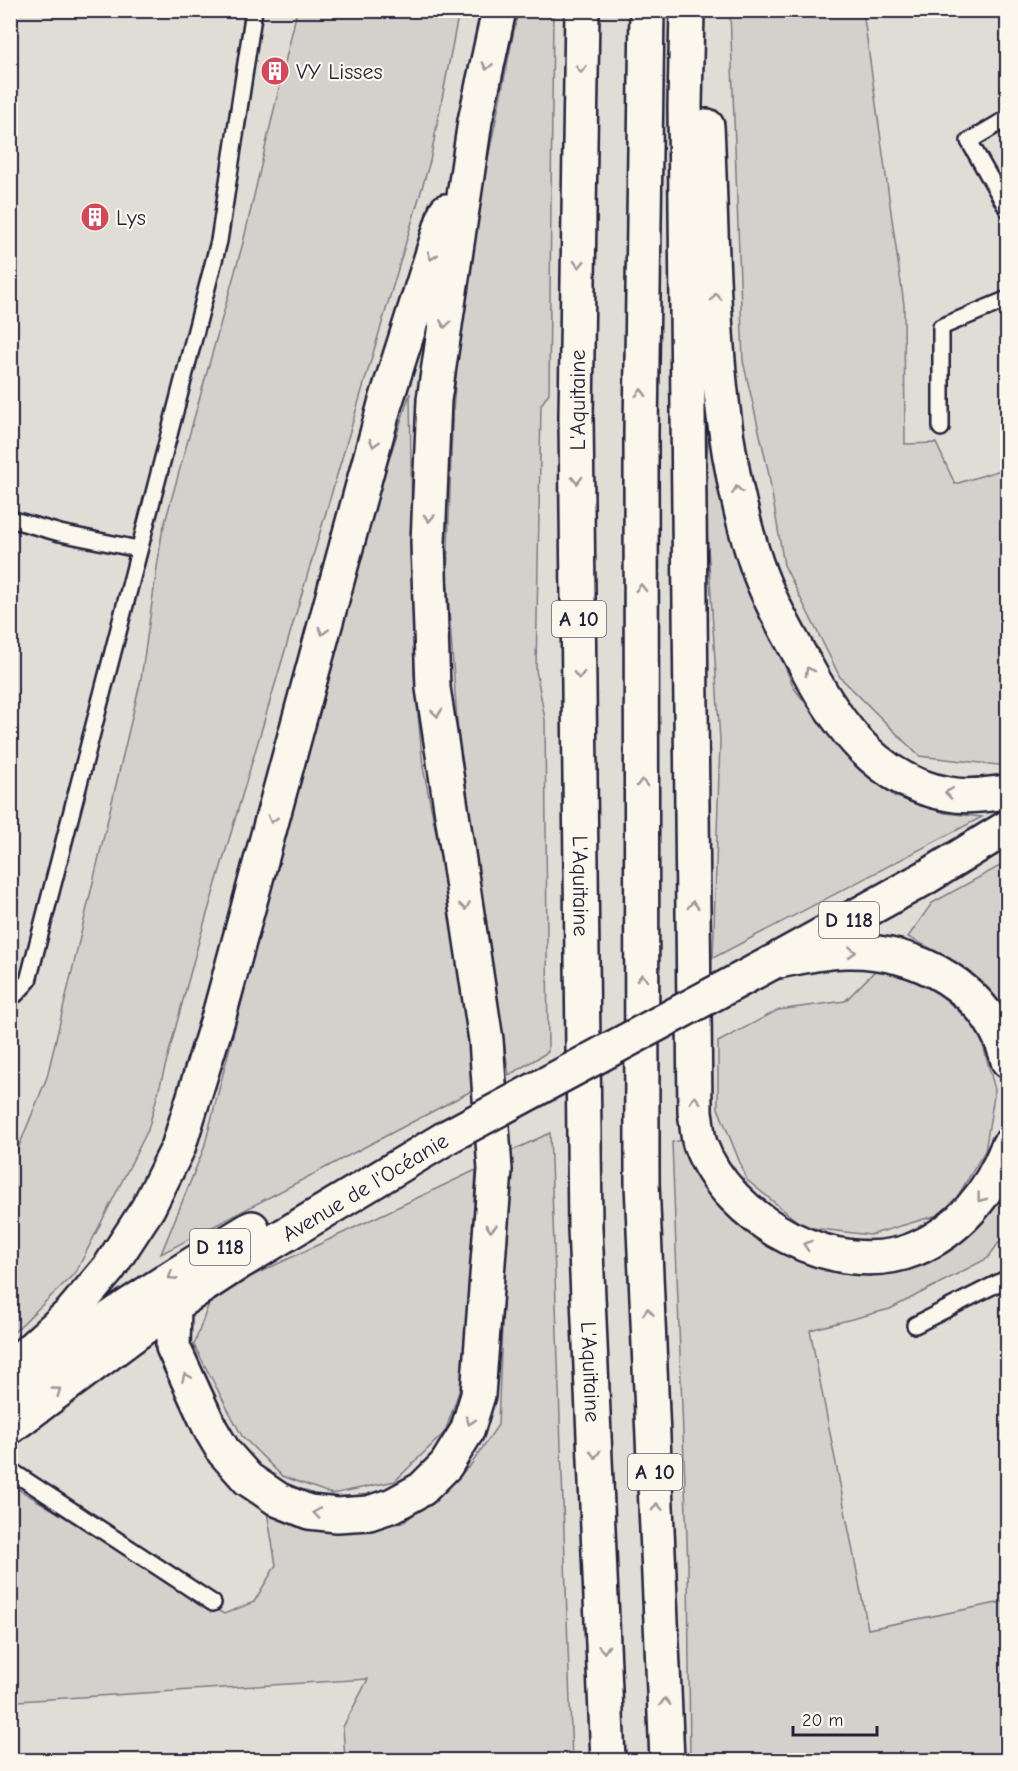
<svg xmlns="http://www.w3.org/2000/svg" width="1018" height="1771" viewBox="0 0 1018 1771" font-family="'Comic Neue',sans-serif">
<rect width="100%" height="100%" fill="#f2eee5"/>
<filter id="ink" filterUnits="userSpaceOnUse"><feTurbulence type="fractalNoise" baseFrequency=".0167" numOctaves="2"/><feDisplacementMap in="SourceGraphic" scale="12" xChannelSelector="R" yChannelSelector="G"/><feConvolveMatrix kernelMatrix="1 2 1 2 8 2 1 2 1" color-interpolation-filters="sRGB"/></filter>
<g filter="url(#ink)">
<rect fill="#e0dcd6" x="11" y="11" width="996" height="1749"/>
<g fill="#d4d1cc" stroke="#7b7a84" stroke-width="1.5">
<path d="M297,11H459L430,161L199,941L148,1130L76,1272L11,1335V1166L47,1077L141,679L162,533L243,243Z"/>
<path d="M518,11H553L549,393L541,405L536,670L545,719L548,1052L509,1075L459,748L447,580L452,425L463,282Z"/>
<path d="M730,11H863L904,305L905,444L936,443L955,484L1007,468V766L919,756L840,677L784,565L768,470L743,361Z"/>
<path d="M410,393L414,673L423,767L461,960L479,1087L161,1254L204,1148L346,595Z"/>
<path d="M709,432L730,533L794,688L846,756L894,796L945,813L982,817L713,958L720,741L704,482Z"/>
<path d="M1007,862V1031L993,1003L950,958L908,937L932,903Z"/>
<path d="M882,964L932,987L979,1030L995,1090L985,1151L948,1212L870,1235L804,1227L747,1180L718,1108V1042L778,1010L845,1001Z"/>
<path d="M550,1133L572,1760H345L343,1727L368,1679L18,1701L11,1694V1490L15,1487L224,1614L254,1602L276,1565L267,1512L324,1531L403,1523L470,1466L498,1425L509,1152Z"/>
<path d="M689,1139L742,1224L787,1255L870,1276L922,1258L1007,1177V1231L988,1258L890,1309L810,1330L868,1629L1007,1601V1760H690L688,1566L672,1142Z"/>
<path d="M476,1170L464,1377L445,1432L395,1481L332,1494L282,1476L242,1436L194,1345L212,1295Z"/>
</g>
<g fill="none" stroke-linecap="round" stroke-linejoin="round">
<g stroke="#22223b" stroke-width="20">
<g id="service">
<path d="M1008,118L969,141L1008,210"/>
<path d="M941,428V327L1008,299"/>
<path d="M10,519L60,533L138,549"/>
<path d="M10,994H16L28,981L219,241L254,10"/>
<path d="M915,1325L1008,1278"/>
<path d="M10,1470L213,1603"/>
</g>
</g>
<g stroke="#22223b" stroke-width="38">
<g id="primary">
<path d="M780,958L925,878L1008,827"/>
<path d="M10,1391C87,1330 168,1278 252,1228"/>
<path id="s1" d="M10,1427L174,1305L240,1262L449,1136"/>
</g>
</g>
<g stroke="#22223b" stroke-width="38">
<g id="motorway">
<path id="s2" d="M582,10L576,417L585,1228L608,1760"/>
<path d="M647,10L641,432L642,1183L667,1760"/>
<path d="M687,10L685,106L695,1112C697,1122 697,1134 700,1144C728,1221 837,1281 915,1249C962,1229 990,1192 1008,1146"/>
<path d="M707,126C714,271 710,425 756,563C768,599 788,633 806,666C837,724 878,783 949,794C968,798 988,794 1008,792"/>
<path d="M773,962C797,958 822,951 846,951C917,949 990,988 1008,1061"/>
<path d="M174,1305L173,1347L211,1430L224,1452L248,1479L279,1500L309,1512L337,1515L369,1513L393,1505L422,1489L446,1465L467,1431L478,1395L495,1170L486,1040L433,688L428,543L434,400L475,121L499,10"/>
<path d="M10,1368L71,1313L109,1268L148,1208L178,1148L218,1019L385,404L446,211"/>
</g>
</g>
<use href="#service" stroke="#fbf7ec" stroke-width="15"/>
<use href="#primary" stroke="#fbf7ec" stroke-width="33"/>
<use href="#motorway" stroke="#fbf7ec" stroke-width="33"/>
<g stroke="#22223b" stroke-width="38" stroke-linecap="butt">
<path id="primary-bridge" d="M449,1136L773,962"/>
</g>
<use href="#primary-bridge" stroke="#fbf7ec" stroke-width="33"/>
</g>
<defs><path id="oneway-chevron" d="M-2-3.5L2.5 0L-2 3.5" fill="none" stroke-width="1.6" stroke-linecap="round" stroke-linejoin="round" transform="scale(1.5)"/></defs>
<g stroke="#99979c">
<use href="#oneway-chevron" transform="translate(487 66) rotate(102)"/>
<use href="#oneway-chevron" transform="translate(581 69) rotate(91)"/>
<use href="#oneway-chevron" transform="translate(432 256) rotate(108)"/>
<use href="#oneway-chevron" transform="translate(579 264) rotate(91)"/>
<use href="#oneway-chevron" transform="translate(716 297) rotate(-93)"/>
<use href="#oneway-chevron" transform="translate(445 324) rotate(98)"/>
<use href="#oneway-chevron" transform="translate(641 393) rotate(-89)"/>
<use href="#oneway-chevron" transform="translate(374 443) rotate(105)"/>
<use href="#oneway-chevron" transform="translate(577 480) rotate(89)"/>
<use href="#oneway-chevron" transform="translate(737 490) rotate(-100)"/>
<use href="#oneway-chevron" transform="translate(429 518) rotate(92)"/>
<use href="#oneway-chevron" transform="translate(641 588) rotate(-90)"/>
<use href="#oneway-chevron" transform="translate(323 631) rotate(105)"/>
<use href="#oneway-chevron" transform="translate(809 671) rotate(-119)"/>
<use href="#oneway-chevron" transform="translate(579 675) rotate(89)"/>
<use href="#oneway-chevron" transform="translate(437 713) rotate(82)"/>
<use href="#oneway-chevron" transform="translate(642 783) rotate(-90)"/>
<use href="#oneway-chevron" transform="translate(949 793) rotate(-171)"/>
<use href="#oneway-chevron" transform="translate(272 819) rotate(105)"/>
<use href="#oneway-chevron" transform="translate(693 905) rotate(-90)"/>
<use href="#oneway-chevron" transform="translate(465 906) rotate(81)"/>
<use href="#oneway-chevron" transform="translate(852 952) rotate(3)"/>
<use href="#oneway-chevron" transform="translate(642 978) rotate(-90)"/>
<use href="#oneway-chevron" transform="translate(695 1100) rotate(-91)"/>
<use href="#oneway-chevron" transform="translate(981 1198) rotate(127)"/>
<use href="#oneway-chevron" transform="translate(491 1228) rotate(94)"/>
<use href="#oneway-chevron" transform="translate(807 1245) rotate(-162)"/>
<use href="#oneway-chevron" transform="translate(172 1276) rotate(148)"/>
<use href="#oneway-chevron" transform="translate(648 1312) rotate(-93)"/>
<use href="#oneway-chevron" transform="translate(186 1377) rotate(-113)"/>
<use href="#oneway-chevron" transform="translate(57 1391) rotate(-36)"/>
<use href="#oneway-chevron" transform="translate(470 1421) rotate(108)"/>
<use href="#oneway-chevron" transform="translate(595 1454) rotate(87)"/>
<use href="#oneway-chevron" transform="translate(657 1507) rotate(-93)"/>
<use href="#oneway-chevron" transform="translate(317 1513) rotate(-172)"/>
<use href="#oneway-chevron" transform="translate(604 1649) rotate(87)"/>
<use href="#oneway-chevron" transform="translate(665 1702) rotate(-92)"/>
</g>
</g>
<defs>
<g id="building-disc" transform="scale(1.5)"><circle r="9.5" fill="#d1495b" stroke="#fbf7ec"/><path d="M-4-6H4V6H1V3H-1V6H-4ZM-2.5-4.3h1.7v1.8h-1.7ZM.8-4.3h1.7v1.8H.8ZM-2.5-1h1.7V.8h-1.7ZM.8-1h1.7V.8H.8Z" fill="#fff"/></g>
</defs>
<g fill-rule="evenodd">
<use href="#building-disc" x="275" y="71"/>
<use href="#building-disc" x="95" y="217"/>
</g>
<g text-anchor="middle" stroke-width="4.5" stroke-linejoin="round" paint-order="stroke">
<g fill="#fbf7ec" stroke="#636270" stroke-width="1.5">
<rect x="552" y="601" width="54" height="36" rx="4.5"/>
<rect x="819" y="902" width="60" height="36" rx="4.5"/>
<rect x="190" y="1229" width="60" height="36" rx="4.5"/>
<rect x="628" y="1454" width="54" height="36" rx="4.5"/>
</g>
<g font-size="21" font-weight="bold" fill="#22223b">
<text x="579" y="626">A 10</text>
<text x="849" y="927">D 118</text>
<text x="220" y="1254">D 118</text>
<text x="655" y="1479">A 10</text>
</g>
<g font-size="22" fill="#22223b" stroke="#fbf7ec" text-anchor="start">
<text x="296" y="79">VY Lisses</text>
<text x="116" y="225">Lys</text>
</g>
<g font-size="22" fill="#22223b" stroke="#fbf7ec">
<text transform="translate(577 400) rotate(-90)" y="8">L'Aquitaine</text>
<text dy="8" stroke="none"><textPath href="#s2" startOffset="876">L'Aquitaine</textPath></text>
<text dy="8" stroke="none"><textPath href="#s1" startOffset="429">Avenue de l'Océanie</textPath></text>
<text dy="8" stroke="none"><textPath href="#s2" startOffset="1362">L'Aquitaine</textPath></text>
</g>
</g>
<rect width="1018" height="1771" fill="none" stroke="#fbf7ec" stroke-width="36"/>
<rect x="18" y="18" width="982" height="1735" fill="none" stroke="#22223b" stroke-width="2" filter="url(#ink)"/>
<path d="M793 1726v9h84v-9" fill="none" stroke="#22223b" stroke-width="3"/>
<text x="802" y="1726" font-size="18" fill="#22223b" stroke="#fbf7ec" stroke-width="4.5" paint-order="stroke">20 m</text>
</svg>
